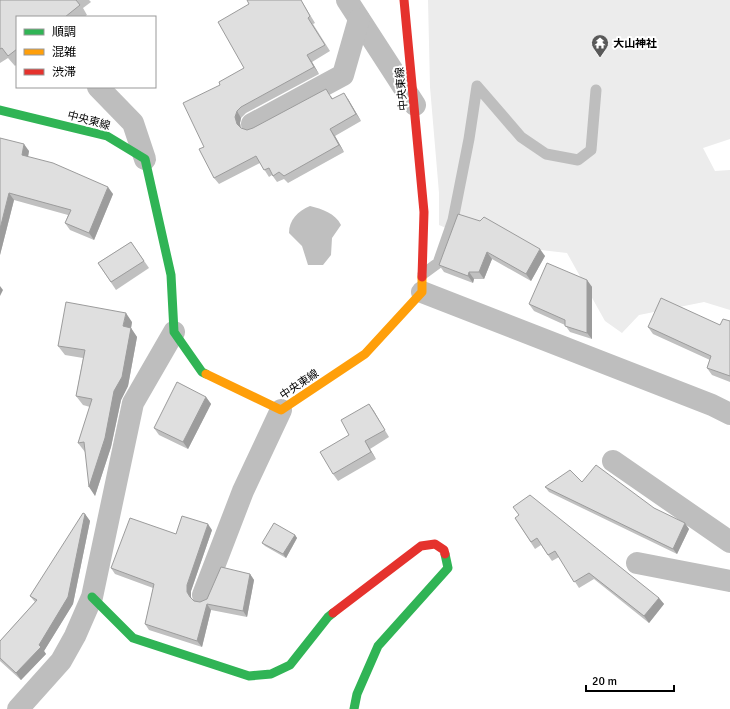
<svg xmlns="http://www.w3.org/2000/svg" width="730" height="709" viewBox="0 0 730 709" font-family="Signika,'Noto Sans JP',sans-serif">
<rect width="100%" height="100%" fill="#fff"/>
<path fill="#ececec" d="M428,0H730V139L703,148L715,171L730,170V310L704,302L639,315L622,333L605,321L567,253L481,243L439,225V193L430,87Z"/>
<path fill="#bfbfbf" d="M310,206C322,209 335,213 341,225L332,238L331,255L323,265H308L302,246L289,233C289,220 298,211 310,206Z"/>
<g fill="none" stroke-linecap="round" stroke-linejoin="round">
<path stroke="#bebebe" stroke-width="11" d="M423,274L438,263L453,220L469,139L477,86L521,137L546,154L578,160L591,150L596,90"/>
<g stroke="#bebebe" stroke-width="22">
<path d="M347,0L415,105"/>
<path d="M98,87L133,123L145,159"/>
<path d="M252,124L343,75L359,19"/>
<path d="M422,292L712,405L730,414"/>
<path d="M613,461L730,542"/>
<path d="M637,563L730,581"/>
<path d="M203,595L243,491L281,410"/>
<path d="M18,709L61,661L75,636L92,597L133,403L174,332"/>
</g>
<g stroke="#30b455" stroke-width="9">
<path d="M0,110L107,136L145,159L171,275L174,332L202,372L206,374"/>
<path d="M92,597L133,638L249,676L271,674L290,665L328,617L333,613"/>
<path d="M354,709L357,694L378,646L448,568L445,554"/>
</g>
<path stroke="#ff9f0a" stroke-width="9" d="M206,374L281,410L365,354L422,292V277"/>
<g stroke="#e5322d" stroke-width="9">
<path d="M404,0L424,212L422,277"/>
<path d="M333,613L421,546L435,544L444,550L445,554"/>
</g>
</g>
<g fill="#c0c0c0">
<path d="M0,0H89L91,2L83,8L87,15L84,17H17V64L15,66L8,58L0,63Z"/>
<path d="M301,0L315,23L313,24L330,51L312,62L319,74L246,113L241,118L240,123L241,128L247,130L253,128L331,96L333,99H348L361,121L335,136L344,152L288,183L284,179L277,182L272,175L269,177L260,163L219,184L214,178L204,147L220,85L244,68Z"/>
<path d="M0,138L29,151L28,157L113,194L94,240L70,230L65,223L68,215L14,200L0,255Z"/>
<path d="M458,214L545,256L531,281L492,259L484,279H474L473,283L444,272L439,265Z"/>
<path d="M131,242L149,268L116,290L98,263Z"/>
<path d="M587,280L592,287V339L570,332L565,325L534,311L529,304Z"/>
<path d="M730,321V382L712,375L707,368L710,360L653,334L648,327L720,325Z"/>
<path d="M132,322L131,328L137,337L128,386L121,400L111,447L95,496L85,452L78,443L90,407L83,405L76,396L83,358L65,355L58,346Z"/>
<path d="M206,397L211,404L188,449L159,435L154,428Z"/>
<path d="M369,404L389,437L370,449L376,459L338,481L333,474Z"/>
<path d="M582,482L654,508L689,529L677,554L549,492L545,487Z"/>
<path d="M85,514L90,521L73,604L44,651L46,654L21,680L0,661V641L35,602L30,596Z"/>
<path d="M515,518L659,598L664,604L649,623L594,579L579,588L559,557L552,561L541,545L535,549Z"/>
<path d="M212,530L191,591V599L194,601L200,602L207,599L250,574L254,580L247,617L211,610L202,647L149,630L145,624L153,588L115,574L111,568L176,534Z"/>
<path d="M295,535L297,538L286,558L265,546L262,543Z"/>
</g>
<g fill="#9c9c9c">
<path d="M307,55L312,62L319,74L314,67Z"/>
<path d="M344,93L348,99L361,121L356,114Z"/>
<path d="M237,111L241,118L240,123L241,130L237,124L235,117Z"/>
<path d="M330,129L335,136L344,152L339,145Z"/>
<path d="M24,144L29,151L27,162L22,155Z"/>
<path d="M108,187L113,194L94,240L89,233Z"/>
<path d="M9,193L14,200L0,255V229Z"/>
<path d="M540,249L545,256L531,281L526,274Z"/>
<path d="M487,252L492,259L484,279L479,272Z"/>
<path d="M469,272L474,279L473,283L468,276Z"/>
<path d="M587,280L592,287V339L587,333Z"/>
<path d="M0,286L3,290L0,296Z"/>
<path d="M126,313L132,322L131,328L137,337L128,386L121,400L111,447L95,496L89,487Z"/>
<path d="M206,397L211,404L188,449L183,442Z"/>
<path d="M369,404L374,411L389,437L385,430Z"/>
<path d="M365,441L370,449L376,459L371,452Z"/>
<path d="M85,514L90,521L73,604L44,651L46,654L21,680L16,673Z"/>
<path d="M685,523L689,529L677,554L673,549Z"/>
<path d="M208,524L212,530L191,591V597L194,603L190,597L187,592V585Z"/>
<path d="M295,535L297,538L286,558L283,554Z"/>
<path d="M250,574L254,580L247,617L243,611Z"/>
<path d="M659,598L664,604L649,623L644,616Z"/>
<path d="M207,604L211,610L202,647L197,641Z"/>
</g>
<g fill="#dfdfdf" stroke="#9c9c9c">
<path d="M0,0H76L80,5L65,17H17V49L8,56L2,48L0,49Z"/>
<path d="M247,0H301L310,16L308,18L325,45L307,55L314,67L241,107L237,111L235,117L237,124L241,128L247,130L253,128L326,89L332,99L344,93L356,114L330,129L339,145L284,176L279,172L273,176L269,168L264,170L256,156L214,178L199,149L204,147L183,103L220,85L219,82L244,68L218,22L249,4Z"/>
<path d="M0,138L24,144L22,155L53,163L108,187L89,233L65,223L71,210L9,193L0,229Z"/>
<path d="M458,214L480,221L484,217L540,249L526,274L487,252L479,272H469L468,276L439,265Z"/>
<path d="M131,242L144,261L111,282L98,263Z"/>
<path d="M547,263L587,280V333L565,326V320L529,304Z"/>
<path d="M661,298L720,325L723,319L730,321V376L707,368L711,356L648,327Z"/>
<path d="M66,302L126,313L123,326L131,328L122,377L114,391L105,438L89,487L84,442L78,443L92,399L76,396L85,350L58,346Z"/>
<path d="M177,382L206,397L183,442L154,428Z"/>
<path d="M369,404L385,430L365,441L371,452L333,474L320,452L349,435L341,420Z"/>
<path d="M596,465L654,508L685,523L673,549L545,487L570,470L582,482Z"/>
<path d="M530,495L659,598L644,616L589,573L574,582L555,551L548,555L537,538L531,542L515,518L519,515L513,507Z"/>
<path d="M83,513L85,514L68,597L39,645L41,647L16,673L0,658V641L37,600L30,596Z"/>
<path d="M182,516L208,524L187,585V592L190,597L194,601L200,602L207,599L221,567L250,574L243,611L207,604L197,641L145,624L154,584L111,568L130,518L176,534Z"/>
<path d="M274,523L295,535L283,554L262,543Z"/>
</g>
<defs>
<g id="temple-pin" transform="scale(0.9)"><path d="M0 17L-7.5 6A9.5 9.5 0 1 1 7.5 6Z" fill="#595959" stroke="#fff"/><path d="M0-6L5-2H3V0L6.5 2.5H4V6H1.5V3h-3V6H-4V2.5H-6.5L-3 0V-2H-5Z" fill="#fff"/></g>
</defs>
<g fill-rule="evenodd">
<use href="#temple-pin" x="600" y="43"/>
</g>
<g text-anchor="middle" stroke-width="4" stroke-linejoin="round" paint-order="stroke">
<g font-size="11" font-weight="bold" fill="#000" stroke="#fff" text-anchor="start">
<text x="613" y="47">大山神社</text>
</g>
<g font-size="11" fill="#000" stroke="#fff">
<text transform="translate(401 89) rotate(-95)" y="4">中央東線</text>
<text transform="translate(89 120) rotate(15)" y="4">中央東線</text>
<text transform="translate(299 384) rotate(-34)" y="4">中央東線</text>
</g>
</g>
<rect x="16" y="16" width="140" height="72" fill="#ffffff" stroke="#999999"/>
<rect x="24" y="29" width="20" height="6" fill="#30b455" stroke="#999999"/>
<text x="52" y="36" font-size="12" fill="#000000">順調</text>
<rect x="24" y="49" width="20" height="6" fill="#ff9f0a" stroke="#999999"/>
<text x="52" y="56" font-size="12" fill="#000000">混雑</text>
<rect x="24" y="69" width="20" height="6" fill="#e5322d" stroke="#999999"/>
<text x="52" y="76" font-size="12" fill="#000000">渋滞</text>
<path d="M586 685v6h88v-6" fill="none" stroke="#000000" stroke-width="2"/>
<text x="592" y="685" font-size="12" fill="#000000" stroke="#ffffff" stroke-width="3" paint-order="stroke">20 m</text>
</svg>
